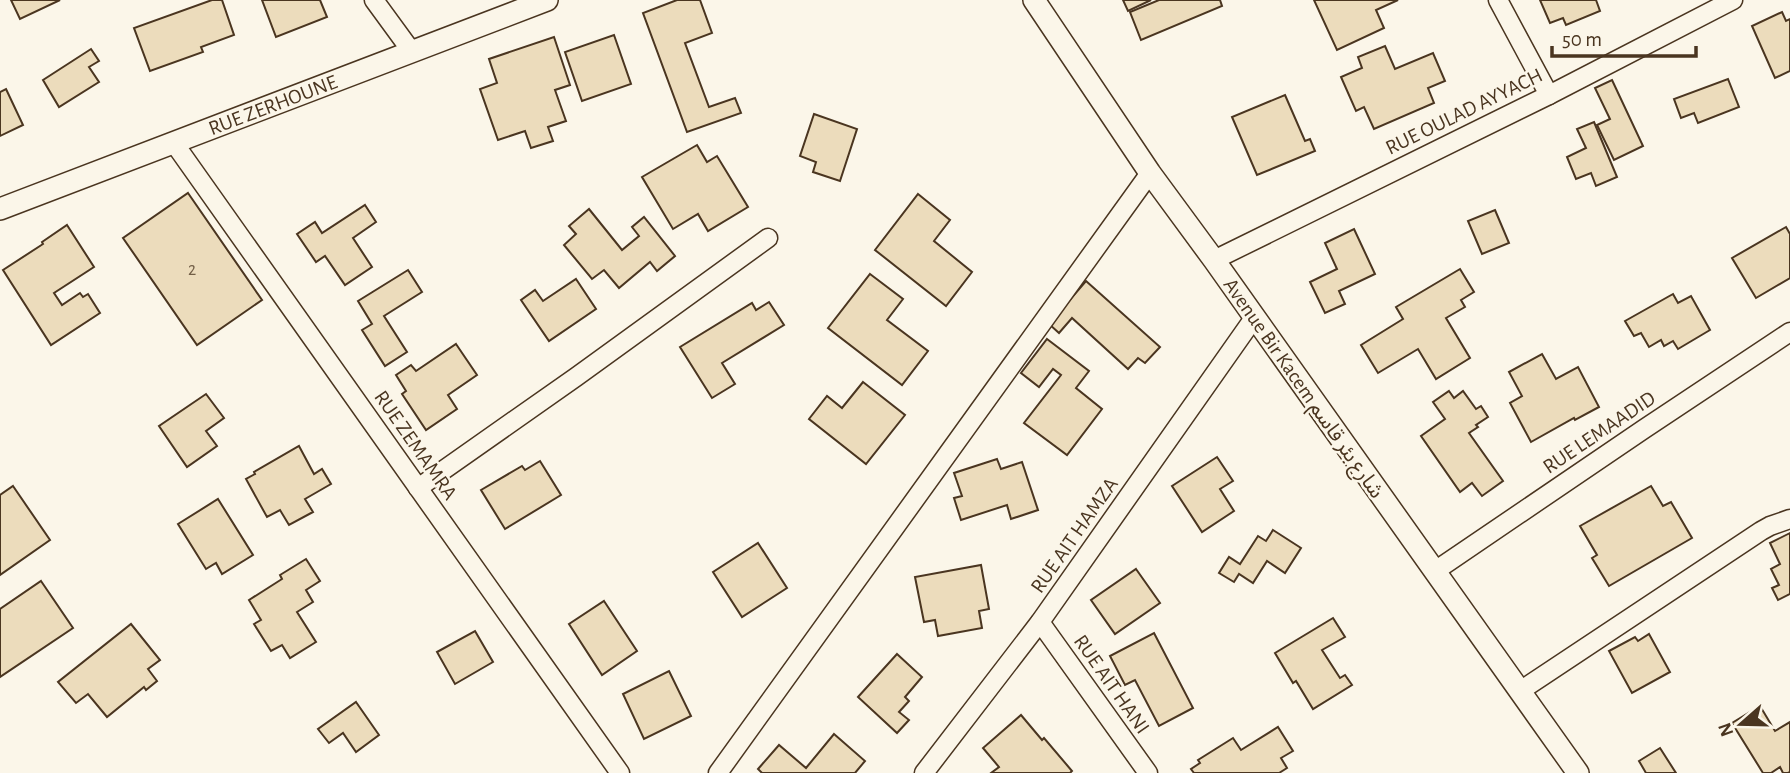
<svg xmlns="http://www.w3.org/2000/svg" width="1790" height="773" viewBox="0 0 1790 773" font-family="'Alegreya Sans','Noto Sans Arabic',sans-serif">
<rect width="100%" height="100%" fill="#fbf6e9"/>
<g fill="#ecdcbc" stroke="#4a3520" stroke-width="2">
<path d="M11,0H60L20,19Z"/>
<path d="M212,0H222L234,35L201,47L203,52L150,71L134,28Z"/>
<path d="M262,0H320L327,17L276,37Z"/>
<path d="M677,0H700L712,33L685,43L709,107L735,98L741,113L687,132L643,13Z"/>
<path d="M1123,0H1151L1128,11Z"/>
<path d="M1159,0H1220L1222,6L1141,40L1130,12Z"/>
<path d="M1314,0H1398L1376,10L1384,28L1337,50Z"/>
<path d="M1540,0H1596L1600,11L1566,25L1563,18L1550,23Z"/>
<path d="M1782,12L1786,21L1790,19V71L1775,78L1752,26Z"/>
<path d="M614,35L631,84L582,101L565,52Z"/>
<path d="M554,37L570,85L555,90L566,121L548,127L553,141L531,148L525,131L498,140L480,89L497,83L489,59Z"/>
<path d="M1385,46L1395,69L1433,53L1445,81L1428,88L1434,103L1374,129L1364,107L1356,111L1341,77L1362,68L1358,57Z"/>
<path d="M91,49L99,61L89,67L99,82L59,107L43,80Z"/>
<path d="M1728,79L1739,107L1698,123L1694,113L1681,118L1674,99Z"/>
<path d="M1612,80L1643,146L1614,160L1597,125L1610,119L1595,88Z"/>
<path d="M6,89L23,125L0,136V92Z"/>
<path d="M1285,95L1305,141L1310,139L1315,151L1257,175L1232,117Z"/>
<path d="M814,114L857,129L840,181L813,172L816,162L800,156Z"/>
<path d="M1594,122L1617,177L1596,186L1591,173L1576,179L1567,157L1586,148L1577,129Z"/>
<path d="M697,145L707,162L717,156L748,207L708,231L698,214L673,229L642,177Z"/>
<path d="M188,193L262,300L197,345L123,238Z"/>
<path d="M918,194L950,220L934,241L972,272L946,306L875,250Z"/>
<path d="M365,205L376,222L353,238L372,267L345,285L325,256L316,262L297,234L315,222L322,233Z"/>
<path d="M589,209L622,250L639,236L632,227L644,217L675,256L657,271L650,262L619,288L604,270L592,279L564,245L576,234L569,226Z"/>
<path d="M1495,210L1509,243L1482,254L1468,221Z"/>
<path d="M67,225L94,267L54,293L62,305L80,293L83,297L88,294L100,313L51,345L3,270L43,244L42,242Z"/>
<path d="M1786,227L1790,234V278L1756,298L1732,258Z"/>
<path d="M1354,229L1375,274L1339,291L1345,304L1325,313L1310,282L1337,269L1325,243Z"/>
<path d="M1460,269L1474,292L1461,300L1465,307L1446,318L1470,358L1436,379L1418,349L1378,373L1361,345L1403,319L1396,307Z"/>
<path d="M408,270L422,292L384,316L407,352L385,366L362,330L372,324L358,301Z"/>
<path d="M870,274L903,299L887,320L928,351L902,385L828,328Z"/>
<path d="M576,279L596,309L549,341L521,300L535,290L543,301Z"/>
<path d="M1086,281L1160,347L1145,363L1138,358L1128,369L1072,318L1059,333L1049,324Z"/>
<path d="M1673,294L1678,303L1691,296L1710,330L1678,349L1673,341L1664,346L1661,340L1649,347L1641,333L1634,336L1625,321Z"/>
<path d="M769,302L784,325L722,363L735,384L712,398L680,347L752,303L756,310Z"/>
<path d="M1047,339L1089,371L1076,388L1102,409L1067,455L1024,423L1061,375L1053,369L1039,387L1021,373Z"/>
<path d="M456,344L477,375L448,395L457,409L426,430L402,394L406,391L396,375L411,365L416,371Z"/>
<path d="M1542,354L1556,379L1578,367L1599,407L1575,420L1574,418L1531,442L1510,403L1522,396L1509,372Z"/>
<path d="M863,382L905,415L866,464L809,419L827,396L842,408Z"/>
<path d="M1449,391L1454,398L1463,391L1476,409L1481,406L1488,417L1476,425L1478,427L1469,433L1503,481L1482,496L1472,483L1460,492L1421,436L1445,419L1433,402Z"/>
<path d="M206,394L224,418L206,431L217,446L187,467L159,426Z"/>
<path d="M299,446L314,474L322,469L331,484L305,499L313,512L289,525L280,510L267,517L246,479L255,474L254,472Z"/>
<path d="M1217,457L1233,481L1220,489L1234,511L1202,532L1172,486Z"/>
<path d="M997,459L1001,469L1022,462L1038,510L1011,519L1007,505L961,520L954,498L962,496L954,473Z"/>
<path d="M540,461L561,495L505,529L481,490L522,466L525,470Z"/>
<path d="M13,486L50,540L0,575V495Z"/>
<path d="M1651,486L1663,506L1671,502L1692,538L1609,586L1592,558L1597,555L1580,526Z"/>
<path d="M218,499L253,555L222,574L216,563L206,569L178,524Z"/>
<path d="M1273,530L1301,548L1285,573L1267,561L1253,583L1239,574L1234,582L1219,573L1229,557L1240,564L1258,536L1266,541Z"/>
<path d="M1790,533V594L1778,600L1772,588L1779,585L1771,569L1780,564L1770,543Z"/>
<path d="M758,543L787,588L742,617L713,572Z"/>
<path d="M306,559L320,581L306,590L313,602L297,612L316,642L290,658L282,645L271,651L254,624L261,620L249,600L282,579L280,575Z"/>
<path d="M981,565L989,609L979,611L982,628L938,636L935,620L924,622L915,577Z"/>
<path d="M1136,569L1160,603L1115,634L1091,600Z"/>
<path d="M41,581L73,628L0,677V609Z"/>
<path d="M604,601L637,651L602,675L569,624Z"/>
<path d="M1333,618L1345,637L1322,650L1340,678L1345,675L1352,685L1313,709L1296,681L1293,683L1275,653Z"/>
<path d="M131,624L160,660L148,669L157,681L146,690L144,687L107,717L88,694L76,703L58,682Z"/>
<path d="M475,631L493,662L455,684L437,652Z"/>
<path d="M1154,633L1193,708L1159,726L1135,680L1125,685L1110,656Z"/>
<path d="M1649,634L1670,672L1632,693L1609,651L1635,637L1638,641Z"/>
<path d="M897,654L922,677L905,697L909,701L899,712L909,720L897,733L858,697Z"/>
<path d="M669,671L691,716L644,739L623,694Z"/>
<path d="M356,702L379,735L356,752L343,733L329,743L318,729Z"/>
<path d="M1760,706L1775,731L1790,722V772L1788,773H1783L1780,767L1771,773H1763L1732,723Z"/>
<path d="M1021,715L1042,740L1044,738L1072,771L1070,773H991L999,767L983,748Z"/>
<path d="M1278,727L1293,751L1281,758L1287,768L1279,773H1194L1191,769L1200,763L1198,760L1233,738L1241,750Z"/>
<path d="M834,734L865,761L855,773H762L758,769L779,745L806,768Z"/>
<path d="M1660,748L1676,773H1646L1639,761Z"/>
</g>
<g fill="none" stroke-linecap="round" stroke-linejoin="round">
<g stroke="#4a3520" stroke-width="21">
<g id="minor">
<path d="M374,0L412,52"/>
<path d="M1498,0L1549,95"/>
<path d="M174,143L620,773"/>
<path d="M1214,260L1549,95L1733,0"/>
<path d="M418,488L576,377L768,238"/>
<path d="M1435,571L1644,429L1790,332"/>
<path d="M1040,622L1148,773"/>
<path d="M1520,691L1761,531L1770,526L1790,519"/>
<path d="M718,773L1150,173"/>
<path d="M924,773L1040,622L1254,318"/>
</g>
</g>
<g stroke="#4a3520" stroke-width="24">
<g id="tertiary">
<path d="M1034,0L1150,173L1214,260L1578,773"/>
<path id="s1" d="M0,209L547,0"/>
</g>
</g>
<use href="#minor" stroke="#fbf6e9" stroke-width="18"/>
<use href="#tertiary" stroke="#fbf6e9" stroke-width="21"/>
</g>
<g text-anchor="middle" stroke-width="5" stroke-linejoin="round" paint-order="stroke">
<g font-size="18" fill="#725f47">
<text x="192" y="275">2</text>
</g>
<g font-size="21" fill="#4a3520" stroke="#fbf6e9">
<text dy="7" stroke="none"><textPath href="#s1" startOffset="292">RUE ZERHOUNE</textPath></text>
<text transform="translate(1464 111) rotate(-26)" y="7">RUE OULAD AYYACH</text>
<text transform="translate(1304 388) rotate(55)" y="7">Avenue Bir Kacem شارع بئر قاسم</text>
<text transform="translate(1599 432) rotate(-34)" y="7">RUE LEMAADID</text>
<text transform="translate(416 445) rotate(55)" y="7">RUE ZEMAMRA</text>
<text transform="translate(1074 535) rotate(-55)" y="7">RUE AIT HAMZA</text>
<text transform="translate(1112 684) rotate(55)" y="7">RUE AIT HANI</text>
</g>
</g>
<g transform="translate(1741 724) rotate(250)" stroke="#fbf6e9" stroke-width="5" paint-order="stroke">
<path d="M0-5L12 26L0 18L-12 26Z" fill="#4a3520"/>
<text y="-10" font-size="19" font-weight="bold" text-anchor="middle" fill="#4a3520">N</text>
</g>
<path d="M1552 46v10h144v-10" fill="none" stroke="#4a3520" stroke-width="3.5"/>
<text x="1562" y="46" font-size="21" fill="#4a3520" stroke="#fbf6e9" stroke-width="5" paint-order="stroke">50 m</text>
</svg>
